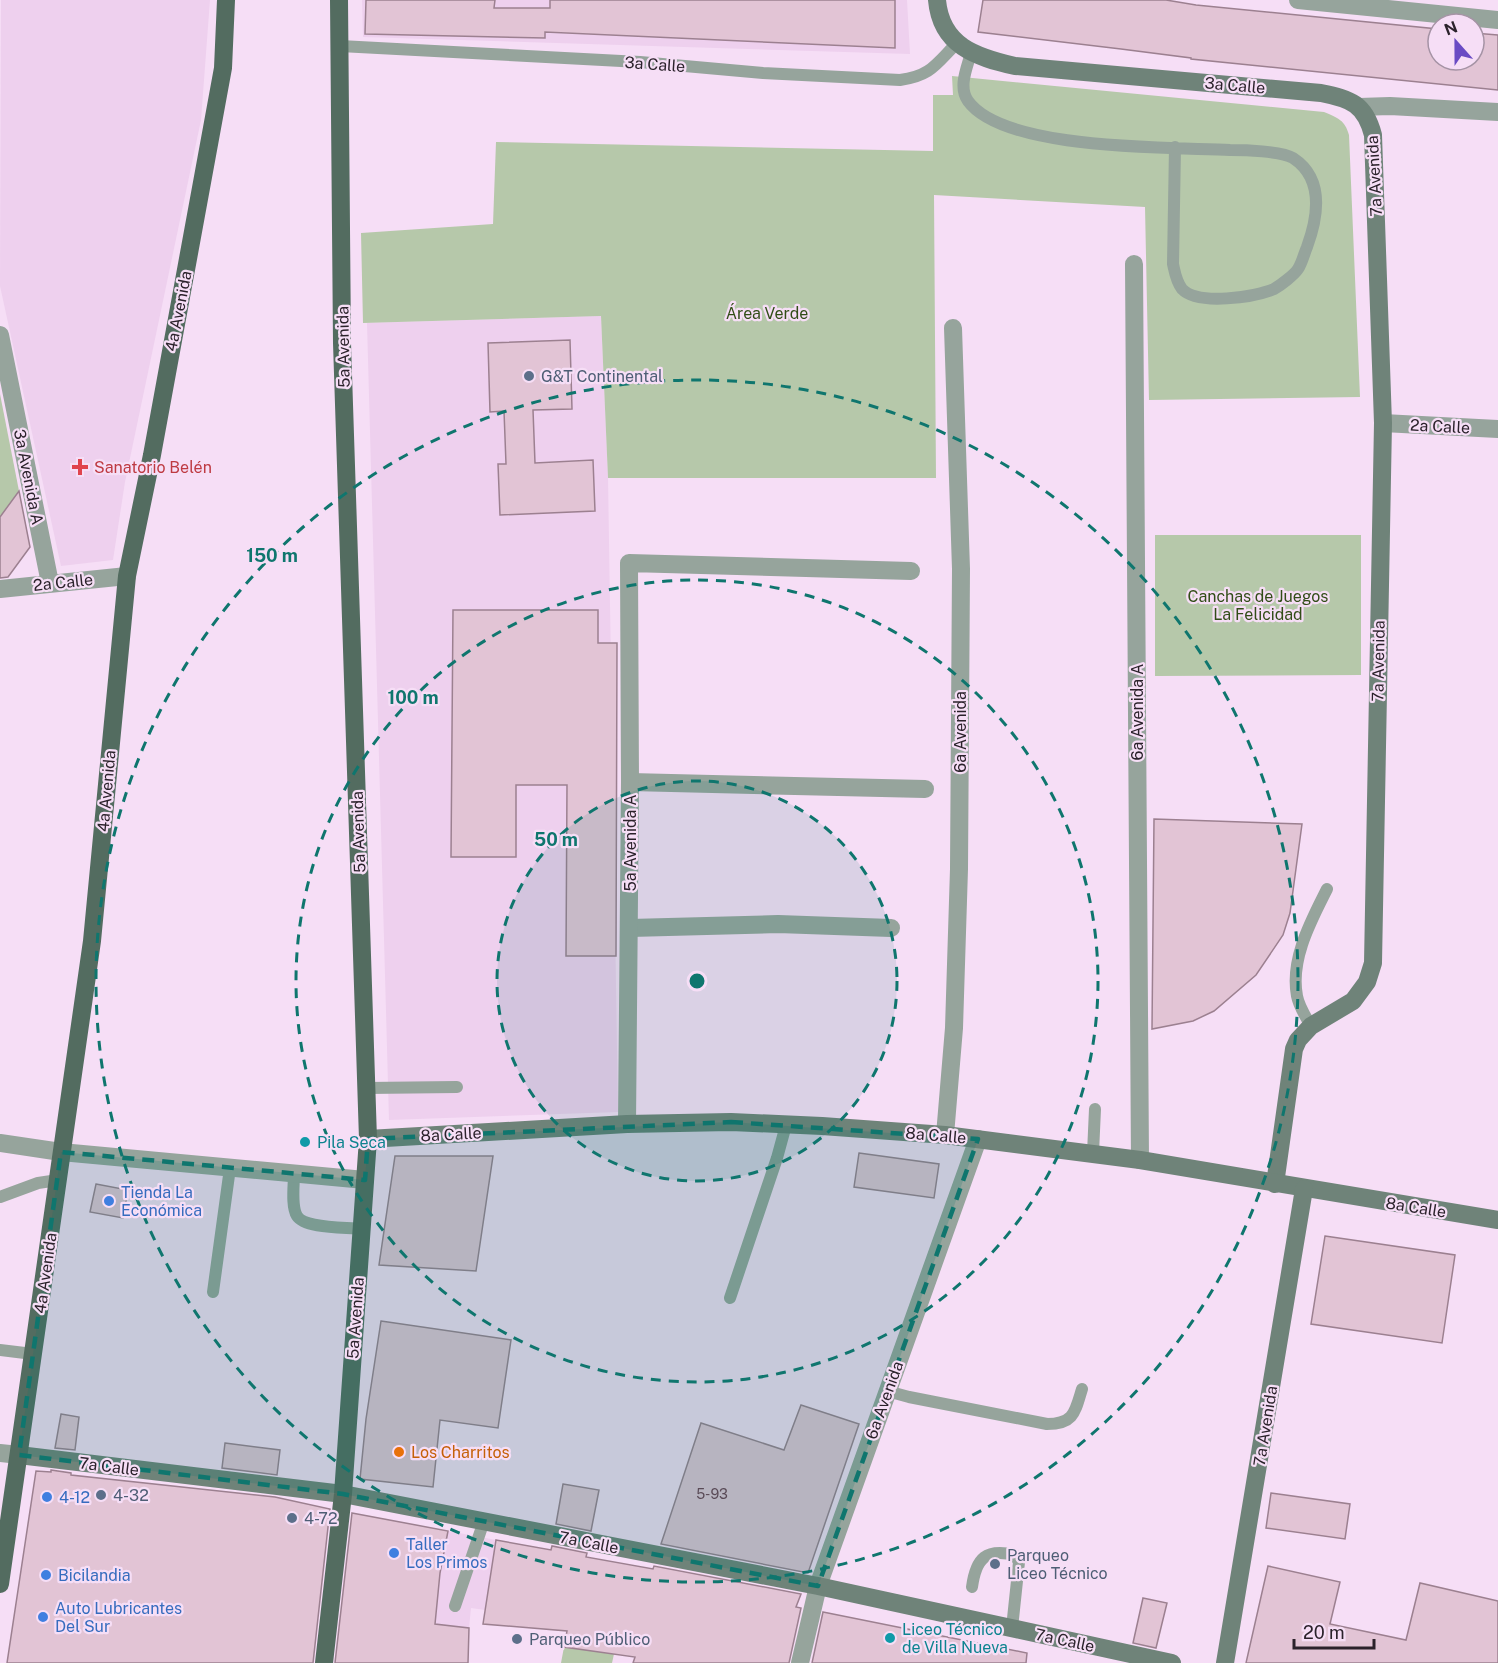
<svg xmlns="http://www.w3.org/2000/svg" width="1498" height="1663" viewBox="0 0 1498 1663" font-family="'Public Sans',sans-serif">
<rect width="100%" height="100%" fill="#f6def6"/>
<g fill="#eed0ee">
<path d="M1,0H210L201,120L125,482L113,560L61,566L0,286Z"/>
<path d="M362,0H907L910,54L363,37Z"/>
<path d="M601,316L608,478L618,1112L389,1120L367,323Z"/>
<path d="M359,1514L496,1540L485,1610L471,1608L469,1628L347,1613Z"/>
</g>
<g fill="#b6c8aa">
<path d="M952,76L1324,112C1338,118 1345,120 1349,135L1360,397L1149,400L1145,207L934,195L936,478H608L601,316L363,323L361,233L493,224L496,142L933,151V95H953Z"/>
<path d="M0,394L30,547L15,567L0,569Z"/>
<path d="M1155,535H1361V675L1155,676Z"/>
<path d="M564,1647L614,1654L612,1663H561Z"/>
</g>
<g fill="#e2c4d5" stroke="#9c8090" stroke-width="1.5">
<path d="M366,0H495L494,8H550V0H895V48L545,32V38L365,34Z"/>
<path d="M983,0H1166L1196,5L1438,29V60H1474V33L1498,35V90L1191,59V58L1121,49L978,32Z"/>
<path d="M570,340L572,409L533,410L535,463L593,460L595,511L500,515L498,464H506L504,411L490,412L488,343Z"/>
<path d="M19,491L30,547L8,577L0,578V517Z"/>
<path d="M453,610H598V643H617L616,956H566L567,785H516V857H451Z"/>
<path d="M1154,819L1302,824L1290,913L1283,935L1256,975L1214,1011L1193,1021L1152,1029Z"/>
<path d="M859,1153L939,1164L934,1198L854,1187Z"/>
<path d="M395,1156H493L476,1271L379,1265Z"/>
<path d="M96,1184L128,1190L123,1218L90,1212Z"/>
<path d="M1325,1236L1455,1255L1442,1343L1311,1324Z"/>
<path d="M381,1321L511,1340L498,1428L440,1420L433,1487L360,1479L366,1419Z"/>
<path d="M801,1405L859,1424L808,1573L661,1544L701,1423L784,1450Z"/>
<path d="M61,1414L79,1417L75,1450L55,1448Z"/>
<path d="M225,1443L280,1450L277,1475L222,1468Z"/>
<path d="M51,1470L71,1473V1475L275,1497L330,1509L313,1663H7L36,1471L51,1472Z"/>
<path d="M563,1484L599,1490L591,1531L556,1524Z"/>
<path d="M1271,1493L1350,1504L1345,1539L1266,1528Z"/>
<path d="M352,1513L448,1531L440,1573L435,1624L469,1628L468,1663H335Z"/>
<path d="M496,1540L551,1550L552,1546L587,1553L586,1557L653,1569L654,1566L801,1594L796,1607L801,1608L789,1663H633L635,1657L564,1647L567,1631L483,1624Z"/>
<path d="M1268,1566L1340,1582L1330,1624L1406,1640L1420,1583L1498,1601V1663H1246Z"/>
<path d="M1143,1598L1167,1603L1156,1648L1133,1643Z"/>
<path d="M823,1612L1027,1653L1026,1663H812Z"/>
</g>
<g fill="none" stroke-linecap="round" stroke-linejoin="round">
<g stroke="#96a49c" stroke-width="12">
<path d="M340,46L640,62L763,73L900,80C931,76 936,64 957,43"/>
<path d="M971,53C967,68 958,87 968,101C1004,151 1171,147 1230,150C1243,150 1282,151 1293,158C1325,179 1318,217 1307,247C1304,254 1302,263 1298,269C1294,275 1281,285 1274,289C1255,297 1198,306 1182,289C1176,281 1175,273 1173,264L1175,147"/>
<path d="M1311,1026C1306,1017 1299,1007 1297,996C1290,959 1311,921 1327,889"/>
<path d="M367,1088L457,1087"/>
<path d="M1093,1153L1095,1109"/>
<path d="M294,1174C294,1185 291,1206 297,1216C305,1229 347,1227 361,1229"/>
<path d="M0,1197L38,1183L58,1180"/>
<path d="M213,1292L230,1168"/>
<path d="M730,1298L777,1158L786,1125"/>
<path d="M0,1350L33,1354"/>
<path d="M887,1391L909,1397L1047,1424C1074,1424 1075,1412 1082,1389"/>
<path d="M972,1587C976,1558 986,1548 1015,1555L1019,1562L1012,1628"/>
<path d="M455,1606L484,1521"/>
</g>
<g stroke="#96a49c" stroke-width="18">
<path d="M1298,0L1498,20"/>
<path d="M1359,107L1390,106L1498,112"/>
<path d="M1134,264L1140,1160"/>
<path d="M0,335L50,583"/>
<path d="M1383,423L1498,429"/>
<path d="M0,589L127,576"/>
<path d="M630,782L925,789"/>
<path d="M630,928L778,924L891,928"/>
<path d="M627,1124L630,782L629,563L911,571"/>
<path d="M945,1135L954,1028L959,869L961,569L953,328"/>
<path d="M0,1143L61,1152L365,1180"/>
<path d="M0,1453L19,1455"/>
<path d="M800,1663L818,1586L978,1139"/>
</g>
<g stroke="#6f8379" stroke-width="18">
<path d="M937,0C941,46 976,57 1015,66L1321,93C1351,99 1365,104 1373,135L1383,423L1373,963L1367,982L1353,1001L1311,1026L1298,1040L1294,1049L1275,1184"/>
<path d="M368,1139L627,1124L731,1122L822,1126L945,1135L1140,1160L1498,1220"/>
<path d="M19,1455L343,1494L818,1586L1172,1663"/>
<path d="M1225,1663L1304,1189"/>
</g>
<g stroke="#536c60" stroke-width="18">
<path d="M0,1584L92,941L127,576L152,455L223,68L226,0"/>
<path d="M324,1663L343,1494L368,1139L342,343L339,0"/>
</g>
</g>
<path fill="#0f766e" fill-opacity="0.2" stroke="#0f766e" stroke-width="4.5" stroke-dasharray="12 8" stroke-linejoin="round" d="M731,1122L978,1139L818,1586L343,1494L19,1455L61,1152L365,1180L368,1139Z"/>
<circle cx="697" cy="981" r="200" fill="#0f766e" fill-opacity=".12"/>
<g fill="none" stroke="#0f766e" stroke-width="3" stroke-dasharray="10 8">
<circle cx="697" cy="981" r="200"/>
<circle cx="697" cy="981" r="401"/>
<circle cx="697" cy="981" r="601"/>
</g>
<g fill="#5c6f8a" stroke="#f6def6" stroke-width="2">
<circle cx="529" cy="376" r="6"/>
<circle cx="101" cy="1495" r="6"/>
<circle cx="292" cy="1518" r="6"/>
<circle cx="995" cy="1564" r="6"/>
<circle cx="517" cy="1639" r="6"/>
</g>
<path fill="#e0444e" stroke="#f6def6" stroke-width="2" d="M77 458h6v6h6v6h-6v6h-6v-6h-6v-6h6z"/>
<g fill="#0f9aa8" stroke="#f6def6" stroke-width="2">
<circle cx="305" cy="1142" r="6"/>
<circle cx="890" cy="1638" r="6"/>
</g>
<g fill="#3f7fe0" stroke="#f6def6" stroke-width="2">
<circle cx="109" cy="1201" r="6"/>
<circle cx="47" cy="1497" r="6"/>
<circle cx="394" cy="1553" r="6"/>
<circle cx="46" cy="1575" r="6"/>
<circle cx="43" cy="1617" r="6"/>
</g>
<circle fill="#e8710a" stroke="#f6def6" stroke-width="2" cx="399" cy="1452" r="6"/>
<g text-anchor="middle" stroke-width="4.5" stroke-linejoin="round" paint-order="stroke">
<g font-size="14" fill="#594a56">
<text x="712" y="1499">5-93</text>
</g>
<g font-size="16" fill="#2b222b" stroke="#f6def6">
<text transform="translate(655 64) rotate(4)" y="6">3a Calle</text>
<text transform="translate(1235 85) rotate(5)" y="6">3a Calle</text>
<text transform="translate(1374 176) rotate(-93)" y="6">7a Avenida</text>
<text transform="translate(178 311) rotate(-79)" y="6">4a Avenida</text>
<text transform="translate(343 347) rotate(-91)" y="6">5a Avenida</text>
<text transform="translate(1440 426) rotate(3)" y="6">2a Calle</text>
<text transform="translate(29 477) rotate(79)" y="6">3a Avenida A</text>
<text transform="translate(63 582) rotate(-6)" y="6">2a Calle</text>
<text transform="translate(1378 661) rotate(-89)" y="6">7a Avenida</text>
<text transform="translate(1137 712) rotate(-90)" y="6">6a Avenida A</text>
<text transform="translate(960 732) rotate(-90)" y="6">6a Avenida</text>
<text transform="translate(106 791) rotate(-85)" y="6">4a Avenida</text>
<text transform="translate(358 832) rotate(-92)" y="6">5a Avenida</text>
<text transform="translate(630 843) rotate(-90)" y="6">5a Avenida A</text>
<text transform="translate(451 1134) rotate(-3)" y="6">8a Calle</text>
<text transform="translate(936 1135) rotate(5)" y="6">8a Calle</text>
<text transform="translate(1416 1207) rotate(9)" y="6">8a Calle</text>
<text transform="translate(45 1273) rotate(-82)" y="6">4a Avenida</text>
<text transform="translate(355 1318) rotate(-86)" y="6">5a Avenida</text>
<text transform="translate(884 1400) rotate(-70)" y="6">6a Avenida</text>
<text transform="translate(1265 1426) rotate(-81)" y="6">7a Avenida</text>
<text transform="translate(109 1466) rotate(7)" y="6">7a Calle</text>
<text transform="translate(589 1542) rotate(11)" y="6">7a Calle</text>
<text transform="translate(1065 1640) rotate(12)" y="6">7a Calle</text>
</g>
<g font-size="16" fill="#314d17" stroke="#f6def6">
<text x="767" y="319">Área Verde</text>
<text x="1258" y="602">Canchas de Juegos<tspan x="1258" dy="18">La Felicidad</tspan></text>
</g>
<g font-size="16" fill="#4e5e75" stroke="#f6def6" text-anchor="start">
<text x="541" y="382">G&amp;T Continental</text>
<text x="113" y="1501">4-32</text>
<text x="304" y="1524">4-72</text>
<text x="1007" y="1561">Parqueo<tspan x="1007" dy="18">Liceo Técnico</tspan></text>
<text x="529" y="1645">Parqueo Público</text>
</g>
<g font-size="16" fill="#be3a42" stroke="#f6def6" text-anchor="start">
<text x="94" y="473">Sanatorio Belén</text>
</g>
<g font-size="16" fill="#0d838f" stroke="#f6def6" text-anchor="start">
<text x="317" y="1148">Pila Seca</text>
<text x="902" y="1635">Liceo Técnico<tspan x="902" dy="18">de Villa Nueva</tspan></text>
</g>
<g font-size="16" fill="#366cbe" stroke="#f6def6" text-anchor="start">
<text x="121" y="1198">Tienda La<tspan x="121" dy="18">Económica</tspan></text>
<text x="59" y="1503">4-12</text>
<text x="406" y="1550">Taller<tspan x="406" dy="18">Los Primos</tspan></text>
<text x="58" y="1581">Bicilandia</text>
<text x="55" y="1614">Auto Lubricantes<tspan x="55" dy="18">Del Sur</tspan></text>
</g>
<g font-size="16" fill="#c56008" stroke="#f6def6" text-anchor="start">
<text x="411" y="1458">Los Charritos</text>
</g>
</g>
<circle cx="697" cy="981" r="9" fill="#0f766e" stroke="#f6def6" stroke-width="3"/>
<g font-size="18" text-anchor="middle" font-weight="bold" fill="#0f766e" stroke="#f6def6" stroke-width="4.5" stroke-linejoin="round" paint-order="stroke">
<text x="272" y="562">150 m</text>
<text x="413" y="704">100 m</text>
<text x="556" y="846">50 m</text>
</g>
<g transform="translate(1456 42) rotate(339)"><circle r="28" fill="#f6def6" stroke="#a593a5" stroke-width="1.5"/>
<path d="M0-4.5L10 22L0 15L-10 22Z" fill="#6a4bc4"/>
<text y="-9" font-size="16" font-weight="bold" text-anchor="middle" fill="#2b222b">N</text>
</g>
<path d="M1294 1639v9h80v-9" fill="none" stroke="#2b222b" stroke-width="3"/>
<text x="1303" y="1639" font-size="18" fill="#2b222b" stroke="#f6def6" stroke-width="4.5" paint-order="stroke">20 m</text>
</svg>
